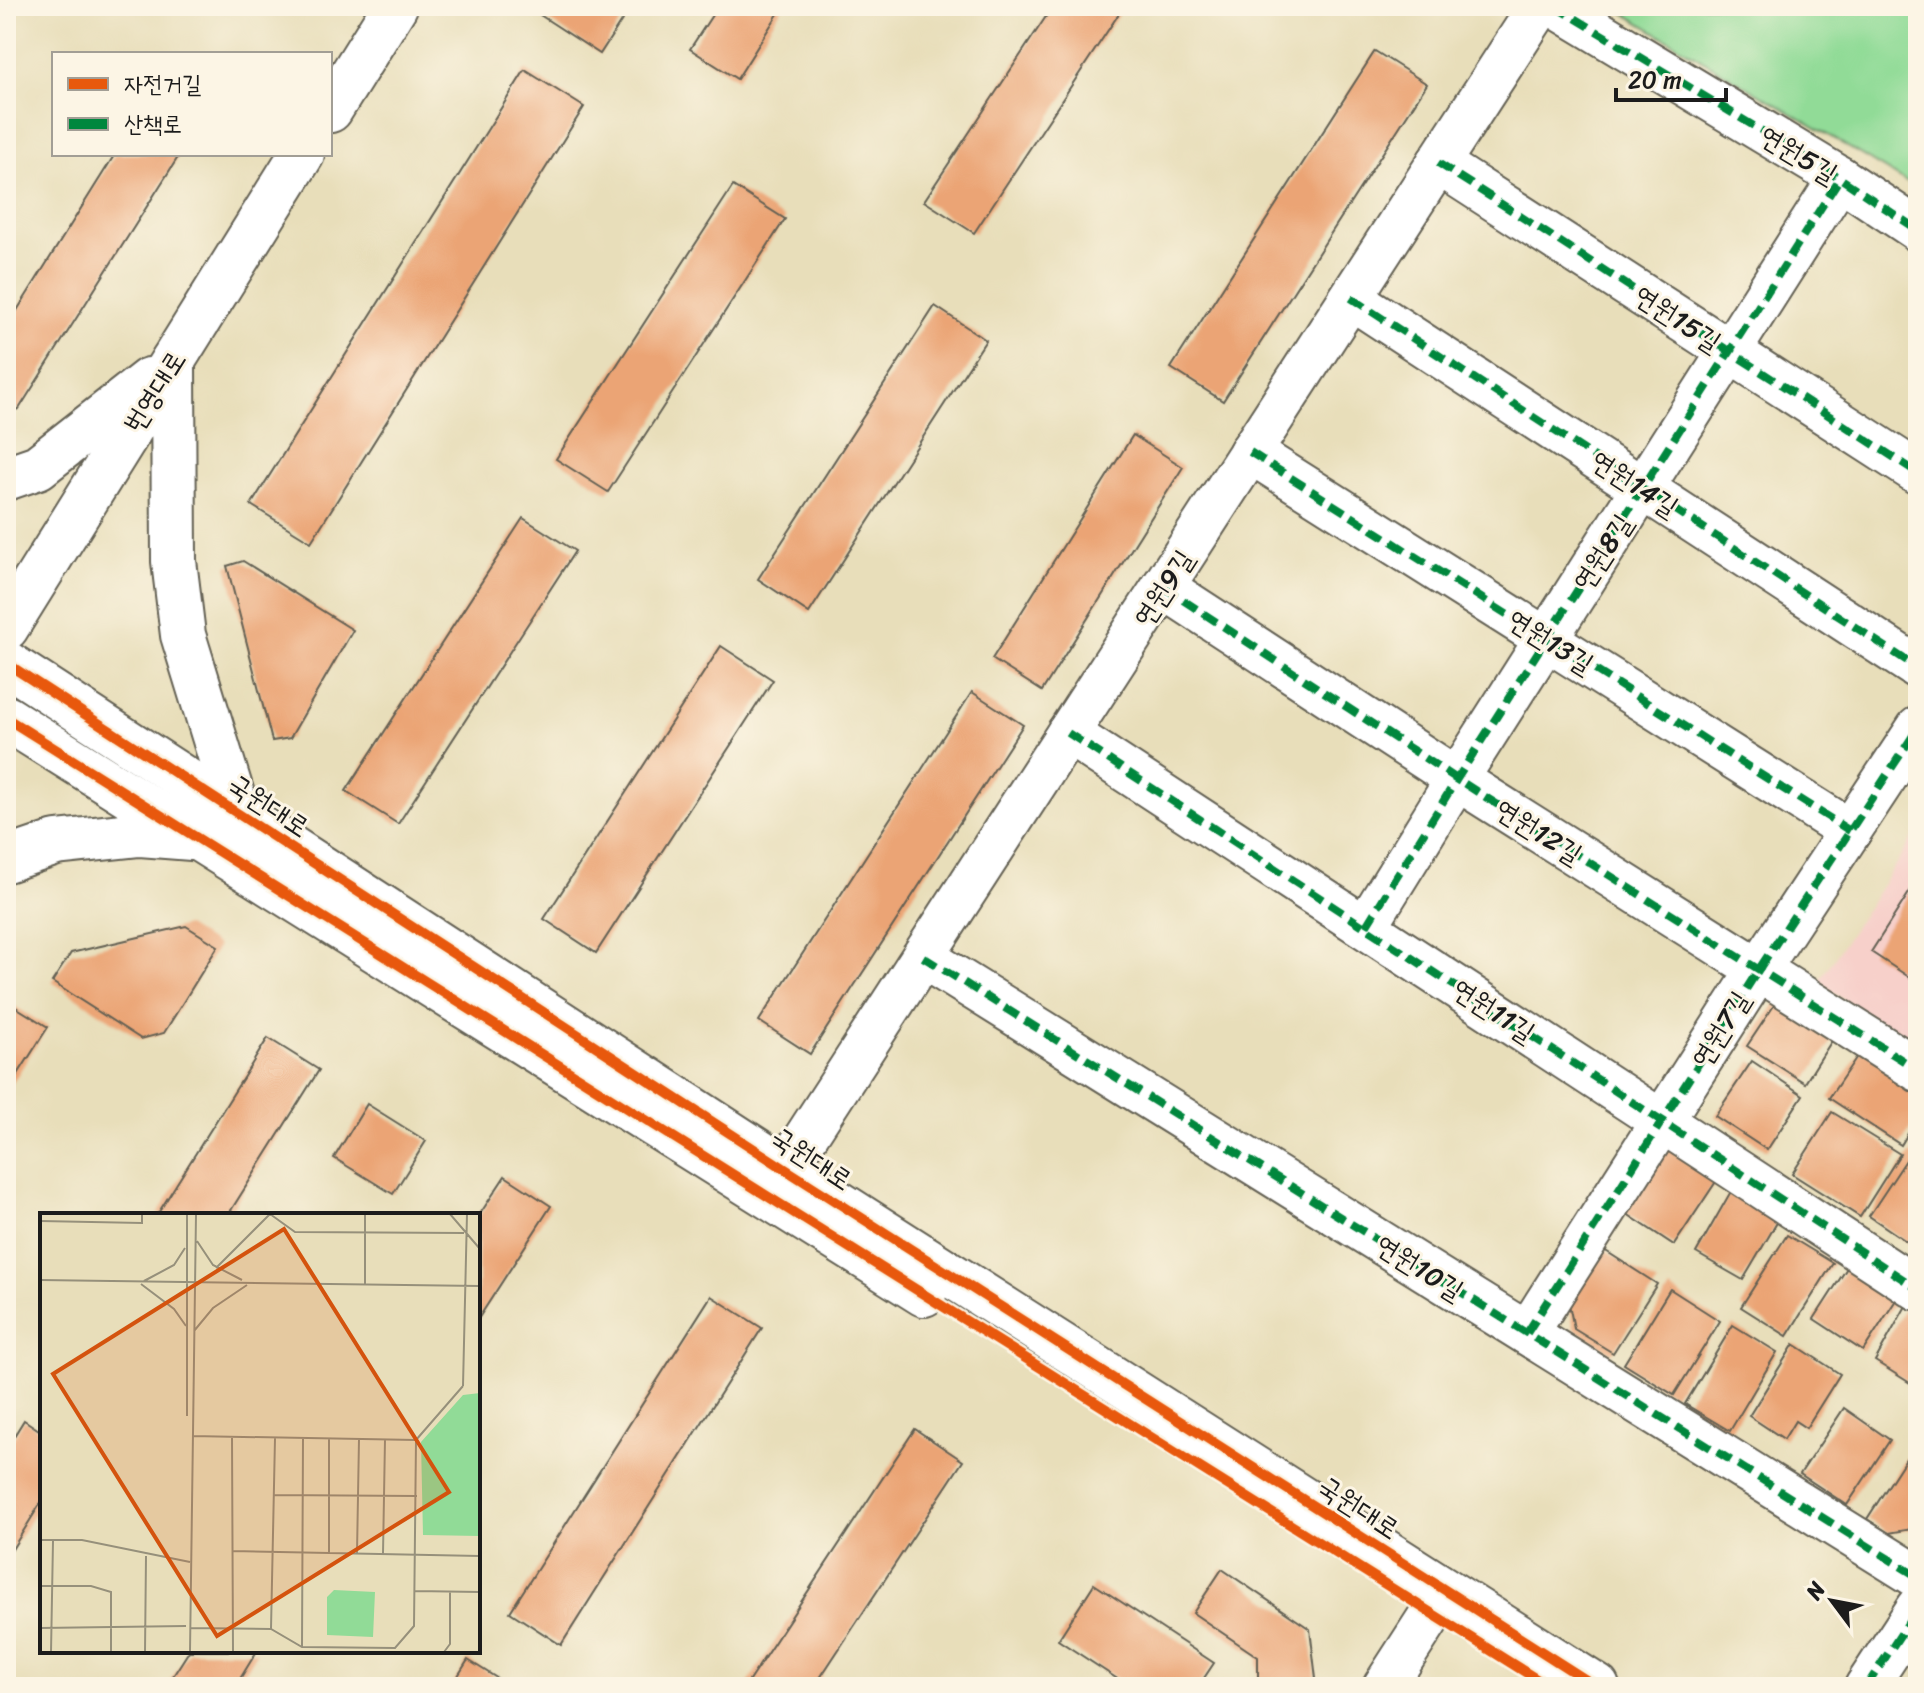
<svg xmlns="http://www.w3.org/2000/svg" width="1924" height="1693" viewBox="0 0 1924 1693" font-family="Sriracha,'Poor Story',sans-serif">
<rect width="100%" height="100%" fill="#fcf5e5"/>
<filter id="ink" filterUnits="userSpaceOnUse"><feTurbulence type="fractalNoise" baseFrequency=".0125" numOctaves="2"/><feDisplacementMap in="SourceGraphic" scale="16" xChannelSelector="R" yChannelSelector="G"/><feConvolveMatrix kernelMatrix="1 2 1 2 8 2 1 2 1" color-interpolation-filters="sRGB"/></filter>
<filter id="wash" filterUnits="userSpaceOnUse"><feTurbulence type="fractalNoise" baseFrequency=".006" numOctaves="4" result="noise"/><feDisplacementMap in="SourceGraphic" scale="32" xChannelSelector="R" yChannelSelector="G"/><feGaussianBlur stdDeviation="1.8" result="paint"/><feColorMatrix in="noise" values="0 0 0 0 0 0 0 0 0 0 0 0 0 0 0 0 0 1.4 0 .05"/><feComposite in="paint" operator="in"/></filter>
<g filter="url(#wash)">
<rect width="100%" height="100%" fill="#e8deba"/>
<path fill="#f7d0ca" d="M1918,830V1048L1818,983Z"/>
<path fill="#91db97" stroke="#567c5a" stroke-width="2" d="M1612,6H1918V189Z"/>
<g id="blocks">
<g fill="#eba474">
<path d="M545,6H631L600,54L540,15Z"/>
<path d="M718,6H783L737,79L690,49Z"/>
<path d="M1053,6H1124L974,233L924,201Z"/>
<path d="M1375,51L1427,84L1223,401L1171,368Z"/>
<path d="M525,70L584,107L311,542L251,505Z"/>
<path d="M115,154H180L19,409L6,413V328Z"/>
<path d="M733,186L785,219L608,492L556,459Z"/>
<path d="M935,306L986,340L809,613L758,579Z"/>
<path d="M1133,435L1183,467L1042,691L992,659Z"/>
<path d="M523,518L575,551L398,824L346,791Z"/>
<path d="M243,561L353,630L290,738L272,741L227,566Z"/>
<path d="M721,646L773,680L596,953L544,919Z"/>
<path d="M972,692L1023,725L810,1054L759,1021Z"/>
<path d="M1918,879V983L1871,952Z"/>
<path d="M186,926L218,946L164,1033L141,1039L52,982L71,953Z"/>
<path d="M1779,998L1836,1034L1805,1083L1747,1046Z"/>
<path d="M6,1001L48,1027L6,1093Z"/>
<path d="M268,1038L319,1070L228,1215H157Z"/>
<path d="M1862,1049L1913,1082L1908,1090L1918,1096V1117L1901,1145L1829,1098Z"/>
<path d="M1752,1061L1803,1095L1767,1150L1715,1116Z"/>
<path d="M367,1104L426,1141L393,1194L334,1158Z"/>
<path d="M1832,1112L1900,1154L1860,1217L1792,1174Z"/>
<path d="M1680,1143L1723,1171L1674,1245L1621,1210L1661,1149Z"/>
<path d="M1910,1154L1918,1159V1249L1869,1216Z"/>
<path d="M505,1176L551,1206L478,1319V1217Z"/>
<path d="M1734,1186L1782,1214L1743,1280L1696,1253Z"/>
<path d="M1787,1235L1833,1263L1787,1336L1741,1307Z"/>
<path d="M1601,1248L1657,1284L1613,1353L1574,1329L1568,1299Z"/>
<path d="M1854,1257L1903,1289L1863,1351L1814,1319Z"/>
<path d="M1670,1289L1720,1321L1674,1395L1624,1364Z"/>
<path d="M711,1296L762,1328L561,1645L510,1612Z"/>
<path d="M1911,1297L1918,1301V1388L1875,1361Z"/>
<path d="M1733,1325L1777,1352L1730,1431L1685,1404Z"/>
<path d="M1794,1344L1840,1374L1806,1428L1795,1421L1784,1439L1749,1416Z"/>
<path d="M1844,1408L1890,1440L1847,1505L1800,1474Z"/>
<path d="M24,1420L42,1432V1501L6,1559V1449Z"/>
<path d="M915,1429L963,1461L814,1687H745Z"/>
<path d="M1918,1440V1528L1889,1533L1867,1519Z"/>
<path d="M1222,1569L1310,1629L1317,1687H1258V1657L1193,1613Z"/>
<path d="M1094,1584L1214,1663L1198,1687H1118L1122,1682L1058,1640Z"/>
<path d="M189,1651H257L235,1687H166Z"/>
<path d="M468,1660L511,1687H451Z"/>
</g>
</g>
</g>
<g filter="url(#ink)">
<use href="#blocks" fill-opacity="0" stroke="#636053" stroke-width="2"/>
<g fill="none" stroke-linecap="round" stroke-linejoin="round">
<g stroke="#636053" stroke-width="46">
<g id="street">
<path d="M1555,6L1840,178L1918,230"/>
<path d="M1438,163L1918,473"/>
<path d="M1351,298L1918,668"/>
<path d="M1250,452L1850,831"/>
<path d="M1163,587L1457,779L1918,1070"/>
<path d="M1068,733L1918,1289"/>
<path d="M1366,926L1457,779L1840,178"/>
<path d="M923,957L1918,1577"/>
<path d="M785,1169L1540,6"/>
<path d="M1527,1333L1759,969L1918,728"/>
<path d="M1384,1687L1446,1591"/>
<path d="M1866,1687L1918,1608"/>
</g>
</g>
<g stroke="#636053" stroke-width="48">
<g id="secondary">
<path d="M330,110L395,6"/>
<path d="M173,361L174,561L183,635L238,814"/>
<path d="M6,478L38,467L149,380"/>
<path d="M6,628L302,154"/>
<path d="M6,663L785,1169L1597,1687"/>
<path d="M6,718L924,1294"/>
<path d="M6,860L56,843L140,834L192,838"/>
</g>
</g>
<use href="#street" stroke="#fff" stroke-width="42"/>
<use href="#secondary" stroke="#fff" stroke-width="44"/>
<g stroke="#00873e" stroke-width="8" stroke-dasharray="16 8" stroke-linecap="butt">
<path d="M1555,6L1840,178L1918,230"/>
<path d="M1438,163L1918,473"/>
<path d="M1351,298L1918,668"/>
<path d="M1250,452L1850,831"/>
<path d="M1163,587L1457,779L1918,1070"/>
<path d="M1068,733L1918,1289"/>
<path d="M1366,926L1457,779L1840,178"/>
<path d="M923,957L1918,1577"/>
<path d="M1527,1333L1759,969L1918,728"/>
<path d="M1866,1687L1918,1608"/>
</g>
<g stroke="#fcf5e5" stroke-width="15">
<g id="cycleway">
<path d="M6,663L785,1169L1597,1687"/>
<path d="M6,718L1549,1687"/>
</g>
</g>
<use href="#cycleway" stroke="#e8590c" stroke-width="10"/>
</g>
</g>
<g text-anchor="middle" stroke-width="6" stroke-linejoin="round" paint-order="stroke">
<g font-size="28" fill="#1c1c1c" stroke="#fcf5e5">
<text transform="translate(1799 154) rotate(31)" y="10">연원5길</text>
<text transform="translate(1678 318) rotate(33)" y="10">연원15길</text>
<text transform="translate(154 391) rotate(-58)" y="10">번영대로</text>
<text transform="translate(1635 483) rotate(33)" y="10">연원14길</text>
<text transform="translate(1602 552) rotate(-57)" y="10">연원8길</text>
<text transform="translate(1163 588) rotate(-57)" y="10">연원9길</text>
<text transform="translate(1551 641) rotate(32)" y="10">연원13길</text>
<text transform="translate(269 805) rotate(33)" y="10">국원대로</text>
<text transform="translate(1539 831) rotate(32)" y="10">연원12길</text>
<text transform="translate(1494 1010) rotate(33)" y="10">연원11길</text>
<text transform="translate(1720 1029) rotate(-58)" y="10">연원7길</text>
<text transform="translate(812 1158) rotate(33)" y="10">국원대로</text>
<text transform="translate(1420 1267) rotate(32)" y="10">연원10길</text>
<text transform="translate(1359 1507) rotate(33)" y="10">국원대로</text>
</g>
</g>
<g transform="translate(40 1213)">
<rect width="440" height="440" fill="#e8deba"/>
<path d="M440,180V323L383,322L381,229L423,182ZM294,377L335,379L333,424L287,422V384Z" fill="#91db97"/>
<path fill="none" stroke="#96907b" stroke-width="2" d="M230,1L255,19L424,20M410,1L440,36M0,8L102,10V1M157,28L173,52L202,67M176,55L230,1M0,67L440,73M104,68L134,52L145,35M101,71L134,96L146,113M325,71V1M154,118L173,95L207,72M423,173L427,1M147,203V1M152,223L376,227M192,224L193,439M234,282L377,283M0,327H42L150,349M192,338L440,343M289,340V225M317,340L319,226M343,341L345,226M0,373H51L71,379V439M375,378L440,379M0,415L146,413M150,415L231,416L262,434L355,435L374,413L376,227L423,173M231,416L235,225M262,434L263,225M11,439L13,328M105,439L106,343M150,439L156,1M404,439L410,431V379"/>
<path fill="#d4530e" fill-opacity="0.15" stroke="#d4530e" stroke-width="4" d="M244,16L409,279L177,423L13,161Z"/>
<rect width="440" height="440" fill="none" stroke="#1c1c1c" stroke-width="4"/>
</g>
<rect width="1924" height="1693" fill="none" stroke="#fcf5e5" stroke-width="32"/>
<rect x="52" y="52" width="280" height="104" fill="#fcf5e5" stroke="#a29e95" stroke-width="2"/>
<rect x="68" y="78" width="40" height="12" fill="#e8590c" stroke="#a29e95" stroke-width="2"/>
<text x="124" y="92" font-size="24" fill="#1c1c1c">자전거길</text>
<rect x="68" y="118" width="40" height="12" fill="#00873e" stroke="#a29e95" stroke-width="2"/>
<text x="124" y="132" font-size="24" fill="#1c1c1c">산책로</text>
<g transform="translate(1832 1601) rotate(302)" stroke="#fcf5e5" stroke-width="6" paint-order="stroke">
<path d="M0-6L14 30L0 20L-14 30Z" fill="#1c1c1c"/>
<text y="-12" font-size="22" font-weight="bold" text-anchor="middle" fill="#1c1c1c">N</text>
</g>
<path d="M1616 88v12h110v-12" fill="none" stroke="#1c1c1c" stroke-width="4"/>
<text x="1628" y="88" font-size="24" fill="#1c1c1c" stroke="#fcf5e5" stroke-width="6" paint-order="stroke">20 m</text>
</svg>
